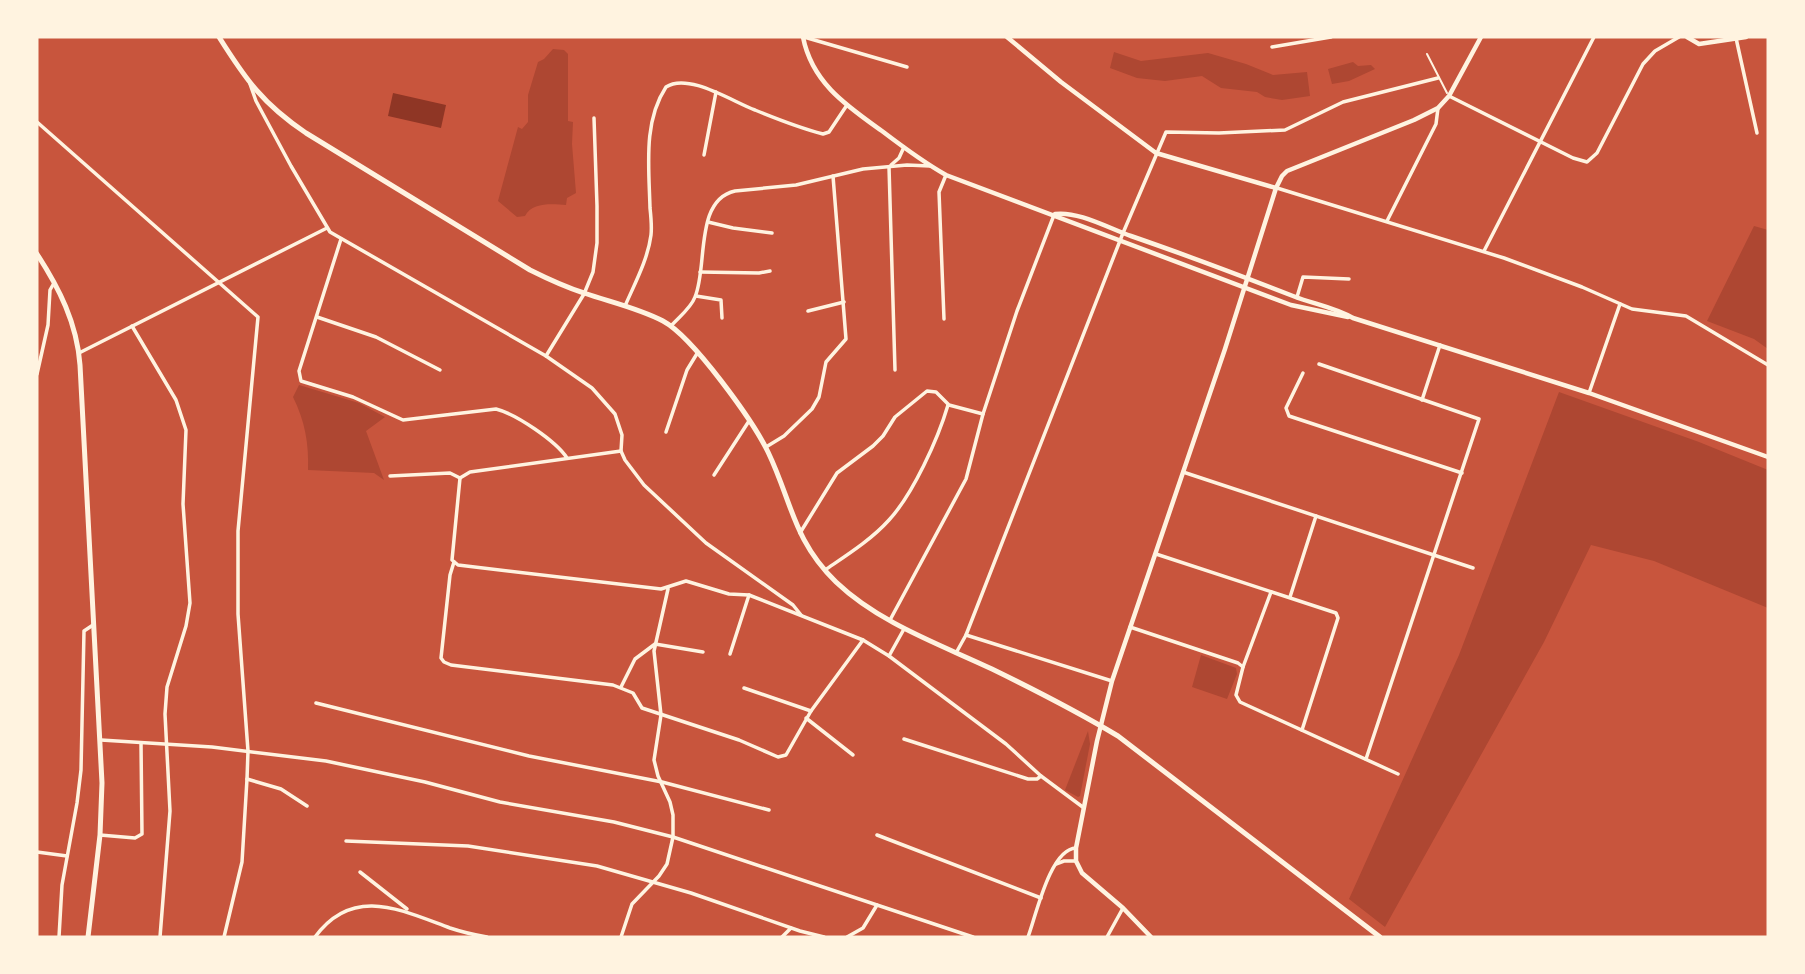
<svg xmlns="http://www.w3.org/2000/svg" width="1805" height="974" viewBox="0 0 1805 974" font-family="Ubuntu,sans-serif">
<rect width="100%" height="100%" fill="#c8553d"/>
<g fill="#ae4732">
<path d="M553,49L564,50L568,54V121L573,122L572,144L576,193L567,198L566,205C552,204 532,202 525,216L517,217L498,201L518,127L522,129L528,122V95L538,62L544,59Z"/>
<path d="M1114,52L1141,61L1208,53L1246,64L1273,75L1307,72L1310,96L1282,100L1265,97L1257,92L1221,88L1202,76L1165,81L1137,78L1110,68Z"/>
<path d="M1353,62L1358,66L1371,65L1375,69L1349,81L1332,84L1328,69Z"/>
<path d="M1754,226L1768,230V349L1754,339L1707,321Z"/>
<path d="M299,385L359,403L385,417L366,431L384,480L374,473L308,470C309,444 305,421 293,397Z"/>
<path d="M1559,392L1699,442L1768,470V608L1654,561L1591,545L1544,642L1385,927L1349,899L1459,655Z"/>
<path d="M1201,655L1236,668L1237,674L1227,699L1192,687Z"/>
<path d="M1088,731L1090,744L1080,796L1078,797L1065,790Z"/>
</g>
<path fill="#8f3625" d="M393,93L446,105L441,128L388,116Z"/>
<g fill="none" stroke-linecap="round" stroke-linejoin="round">
<path stroke="#fff3e0" stroke-width="2" d="M1427,54L1447,93"/>
<g stroke="#fff3e0" stroke-width="3.5">
<path d="M804,37L907,67"/>
<path d="M1736,38L1757,133"/>
<path d="M1272,47L1331,37"/>
<path d="M250,84L256,101L291,166L330,232L546,356L592,388L615,414L622,435L621,451L625,460L644,485L706,543L793,605L801,615"/>
<path d="M1449,96L1573,158L1587,162L1597,153L1643,64L1655,51L1679,37"/>
<path d="M37,122L258,317L238,531V614L248,751L247,779L242,862L224,937"/>
<path d="M704,155L716,92"/>
<path d="M891,165L899,158L904,147"/>
<path d="M889,167L895,370"/>
<path d="M1277,188L1504,258L1582,287L1632,309L1686,316L1768,365"/>
<path d="M1387,221L1436,124L1438,108"/>
<path d="M708,222L733,228L772,233"/>
<path d="M341,239L299,371L301,381L353,397L403,420L496,409C516,414 556,441 567,458"/>
<path d="M1484,251L1594,37"/>
<path d="M700,272L759,273L770,271"/>
<path d="M696,296L721,300L722,318"/>
<path d="M1297,297L1303,277L1349,279"/>
<path d="M625,306C635,283 648,259 651,235C652,226 651,217 650,208C649,167 643,122 666,87C688,72 733,102 755,110C777,119 800,128 823,134L829,132L847,105"/>
<path d="M808,311L844,302"/>
<path d="M317,317L376,337L440,370"/>
<path d="M944,319L939,192L946,175"/>
<path d="M132,326L176,400L186,430L183,504L190,603L186,626L167,687L165,714L170,811L160,937"/>
<path d="M671,326C679,317 691,308 695,297C708,267 694,200 735,191L796,185L863,169L907,165L930,166"/>
<path d="M79,353L327,228"/>
<path d="M546,356L584,294L593,272L597,243V206L594,118"/>
<path d="M1319,364L1479,419L1366,759"/>
<path d="M1303,373L1286,408L1289,416L1462,473"/>
<path d="M37,374L48,325L50,290L54,283"/>
<path d="M1589,393L1620,304"/>
<path d="M1422,400L1440,345"/>
<path d="M666,432L687,370L698,352"/>
<path d="M766,447L784,436L812,409L819,397L826,362L846,339L833,176"/>
<path d="M1183,472L1473,568"/>
<path d="M714,475L749,421"/>
<path d="M390,476L450,473L460,478"/>
<path d="M460,478L452,560L458,565L661,589L686,581L729,594L749,595L863,640L889,656L1006,744L1041,776L1084,808"/>
<path d="M460,478L470,472L621,451"/>
<path d="M800,533L837,473L873,446L883,436L895,417L927,391L936,392L949,405L983,414"/>
<path d="M1156,554L1336,613L1338,618L1302,730"/>
<path d="M454,562L450,575L441,658L444,662L451,665L613,685L633,693L642,708L739,740L778,757L786,755L811,711L863,640"/>
<path d="M825,570C847,555 871,540 889,520C913,494 938,439 948,405"/>
<path d="M1290,597L1316,516"/>
<path d="M890,620L966,479L983,414L1017,311L1054,215"/>
<path d="M1130,627L1238,663L1243,667L1236,695L1240,702L1398,774"/>
<path d="M966,635L1112,681"/>
<path d="M956,653L966,635L1123,233L1166,132L1219,133L1285,130L1343,102L1438,78"/>
<path d="M730,654L749,595"/>
<path d="M889,656L904,629"/>
<path d="M1243,667L1271,592"/>
<path d="M621,687L635,659L655,644L703,652"/>
<path d="M744,688L811,711"/>
<path d="M316,703L529,756L662,782L769,810"/>
<path d="M806,718L853,755"/>
<path d="M904,739L1028,779H1037L1041,776"/>
<path d="M101,740L212,747L326,761L425,782L500,802L614,822L673,837L973,937"/>
<path d="M247,779L281,789L307,806"/>
<path d="M100,835L135,838L142,834L141,743"/>
<path d="M877,835L1041,898"/>
<path d="M346,841L468,846L597,866L691,893L800,931L824,937"/>
<path d="M37,852L67,856"/>
<path d="M1056,864L1064,861H1075"/>
<path d="M360,872L407,909"/>
<path d="M59,937L62,885L77,803L81,770L84,631L93,625"/>
<path d="M315,937C353,885 401,910 450,928C462,932 475,935 487,937"/>
<path d="M621,937L632,904L659,876L667,864L673,837V815L670,802L658,776L654,760L661,715L654,651L668,589"/>
<path d="M782,937L791,928"/>
<path d="M847,937L863,928L877,905"/>
<path d="M1028,937C1036,916 1050,849 1076,848"/>
<path d="M1107,937L1123,908"/>
</g>
<g stroke="#fff3e0" stroke-width="4.5">
<path d="M803,37C812,83 847,106 882,131C903,147 923,162 946,175L1291,305L1348,317"/>
<path d="M1007,37L1061,82L1156,153L1276,188"/>
<path d="M1687,37L1699,44L1746,37"/>
<path d="M1055,214C1079,211 1108,228 1131,236C1186,255 1239,275 1293,296C1313,304 1334,307 1353,318L1589,393L1768,457"/>
<path d="M1151,937L1123,908L1082,873L1076,861V848L1097,741L1112,681L1225,349L1276,188L1282,176L1287,171L1414,120L1438,108L1449,96L1481,37"/>
</g>
<g stroke="#fff3e0" stroke-width="5">
<path d="M219,37C246,80 263,104 306,133L530,270C548,279 565,287 584,293C610,302 638,308 663,321C693,337 753,421 768,452C792,502 793,540 836,582C879,623 939,644 992,669C1035,690 1078,712 1118,736L1380,937"/>
<path d="M37,254C59,288 77,323 80,365L102,783L100,835L88,937"/>
</g>
</g>
<rect width="1805" height="974" fill="none" stroke="#fff3e0" stroke-width="77"/>
</svg>
